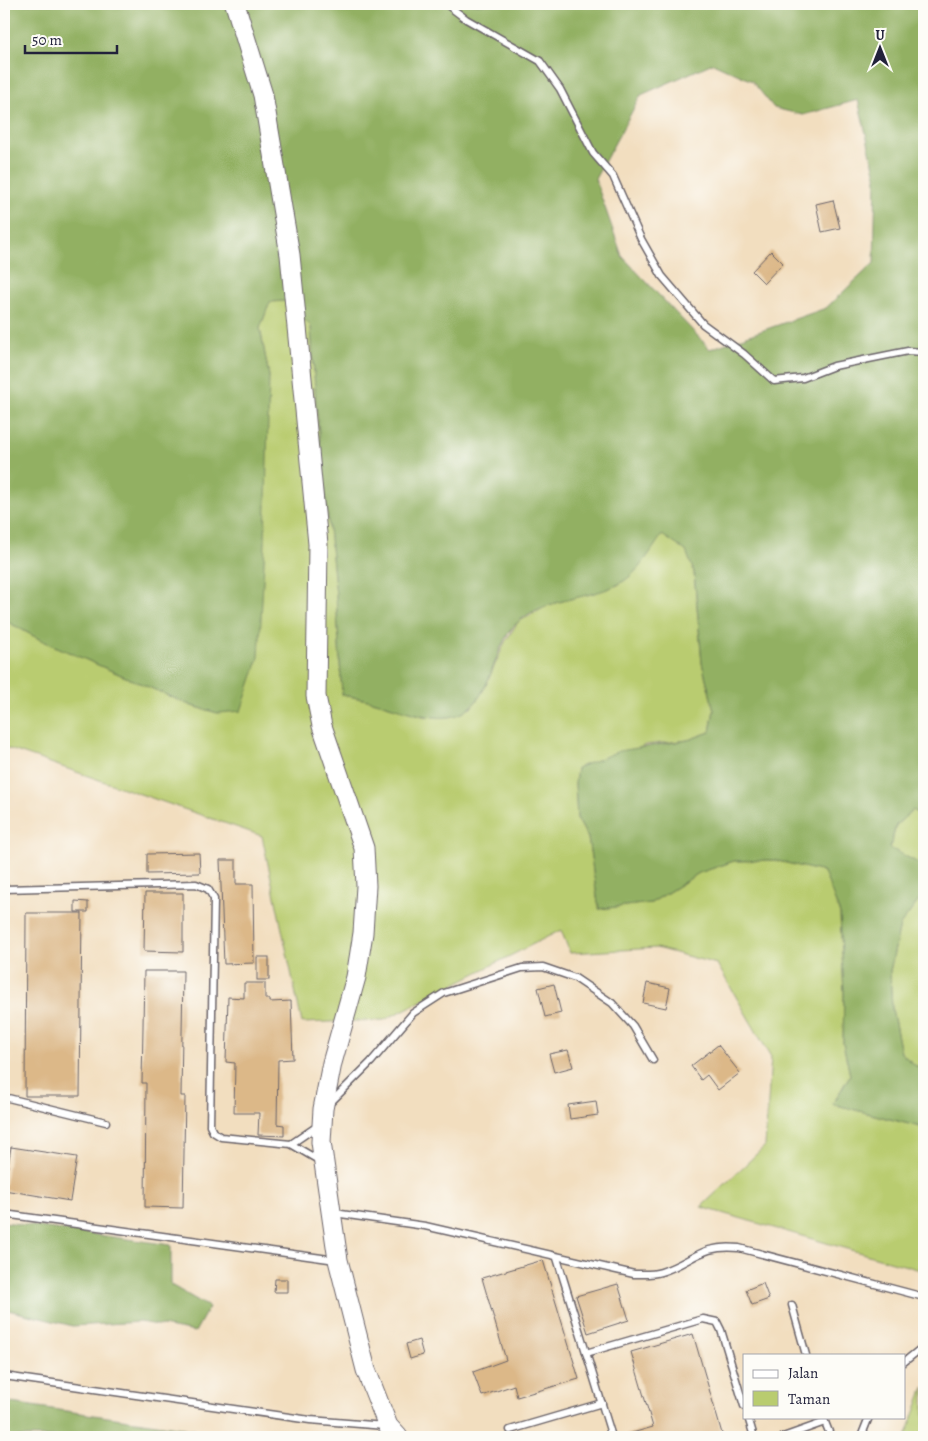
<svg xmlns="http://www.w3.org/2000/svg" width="928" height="1441" viewBox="0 0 928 1441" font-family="Alegreya,serif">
<rect width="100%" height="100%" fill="#fdfcf7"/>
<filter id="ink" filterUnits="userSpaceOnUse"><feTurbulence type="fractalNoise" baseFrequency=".02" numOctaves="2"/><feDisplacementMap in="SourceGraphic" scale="10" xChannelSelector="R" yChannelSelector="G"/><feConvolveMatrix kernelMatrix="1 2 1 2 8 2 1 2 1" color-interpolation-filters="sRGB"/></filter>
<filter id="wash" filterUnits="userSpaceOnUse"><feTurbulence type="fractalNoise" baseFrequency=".0096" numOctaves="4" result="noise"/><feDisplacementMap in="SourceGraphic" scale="20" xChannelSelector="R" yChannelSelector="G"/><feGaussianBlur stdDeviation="1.12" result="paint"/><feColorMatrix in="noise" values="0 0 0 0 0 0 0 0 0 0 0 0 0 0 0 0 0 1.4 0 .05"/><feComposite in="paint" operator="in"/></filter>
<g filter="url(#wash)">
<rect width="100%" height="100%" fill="#f2debf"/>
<g fill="#b9cc6f" stroke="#6e7755">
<path d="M285,301L311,326L316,404L336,595L342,695L373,701L426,717L471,708L485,687L505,642L518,622L549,605L618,585L638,568L662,534L687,551L694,572L702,663L714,710L710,732L688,740L645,745L575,783L577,818L588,838L599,909L651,903L699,873L734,861L774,860L825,872L840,914L844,993L843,1043L850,1075L833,1104L924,1128V1271L701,1207L765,1146L771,1057L717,964L656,948L570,953L561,930L384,1020L302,1023L262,836L4,747V620L41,640L192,706L218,713L269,376L260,328L270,302Z"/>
<path d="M913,810L924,819V866L890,849L896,825Z"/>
<path d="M924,894V1067L916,1066L901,1053L892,1009L890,971L900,925Z"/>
<path d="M924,1387V1437H906Z"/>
</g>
<g fill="#92b062" stroke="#5a694e" fill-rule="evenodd">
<path d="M4,4H924V819L913,810L896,825L890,848L924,866V894L900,925L890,971L892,1009L901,1053L916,1066L924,1067V1128L833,1104L850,1075L843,1043L844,993L840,914L824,872L774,860L734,861L699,873L651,903L599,909L588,838L577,818L575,783L577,768L619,751L688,740L710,732L714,710L702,663L694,572L686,551L662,535C650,552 637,576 617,585C585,600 546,598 518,622C489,647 494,710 450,717C425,720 399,708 376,702C365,699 353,697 342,695L336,595L316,404L311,326L285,301L270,302L260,328L269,376L265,543L259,657L241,711L218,713L192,706L41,640L4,620ZM713,63L752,81L774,108L803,115L858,100L876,176L874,263L826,308L710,349L622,256L595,179L641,95Z"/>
<path d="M4,1222L171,1245V1285L209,1307L195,1332L140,1322L73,1326L4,1309Z"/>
<path d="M4,1402L246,1437H4Z"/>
</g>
<g id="blocks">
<g fill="#dcb888">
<path d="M833,200L840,228L822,232L816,204Z"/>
<path d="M771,251L783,263L764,283L752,271Z"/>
<path d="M199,853L200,873L147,874V854Z"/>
<path d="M220,860H236V884H253L254,963L224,964Z"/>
<path d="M145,893H183V952L144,951Z"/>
<path d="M75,901L88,902V912H75Z"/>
<path d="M26,913H82L80,1096H25Z"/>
<rect x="257" y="957" width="12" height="23"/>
<path d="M144,971H183L181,1096H185L183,1208L145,1207L146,1083H142Z"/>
<path d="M244,983H265V999H270V1002L291,1001L293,1059L278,1060L277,1124L284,1125V1136L258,1135L259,1113H234L235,1063L226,1062L228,997L244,998Z"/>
<path d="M647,983L670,988L666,1008L643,1003Z"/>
<path d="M554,984L561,1013L545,1017L538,988Z"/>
<path d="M718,1045L740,1073L718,1090L707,1075L701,1080L691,1066Z"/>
<path d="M568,1050L573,1067L554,1072L549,1054Z"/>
<path d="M596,1101L598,1115L570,1119L568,1105Z"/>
<path d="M11,1147L77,1157L70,1201L4,1190Z"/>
<path d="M543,1260L579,1379L517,1397L514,1385L482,1396L473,1372L506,1360L482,1278Z"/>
<path d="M275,1279H287V1292H274Z"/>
<path d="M763,1283L769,1299L752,1305L746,1290Z"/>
<path d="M618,1284L629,1320L588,1333L576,1296Z"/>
<path d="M693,1334L723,1437H626L625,1435L653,1427L631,1352Z"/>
<path d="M419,1340L423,1355L410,1359L406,1344Z"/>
</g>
</g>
</g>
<g filter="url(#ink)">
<use href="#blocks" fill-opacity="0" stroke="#6b6469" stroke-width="1"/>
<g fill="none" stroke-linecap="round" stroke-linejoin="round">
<g stroke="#6b6469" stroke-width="9">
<g id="service">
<path d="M446,4L466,19L540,61L560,89L593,153L613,176L641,239L662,276L703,324L744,354L774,381L803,378L834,366L908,351L924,352"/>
<path d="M4,889L196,884L208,889L214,899L210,1126L213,1132L221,1137L291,1144L320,1161"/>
<path d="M4,1097L106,1122"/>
<path d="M330,1103L371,1062L413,1013L444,993L522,968L543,967L575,978L612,1003L633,1026L653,1060"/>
<path d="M291,1144L319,1125"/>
<path d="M334,1213L425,1226L634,1274C643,1274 652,1275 661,1272C693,1262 700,1244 739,1248L924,1297"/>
<path d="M4,1214L336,1260"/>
<path d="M557,1258L612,1437"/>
<path d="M792,1305L806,1355"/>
<path d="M586,1353L703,1319L717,1322L721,1330L744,1406"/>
<path d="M904,1362L924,1346"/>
<path d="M4,1376L310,1420L385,1426"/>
<path d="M748,1417L754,1437"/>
<path d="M823,1417L831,1437"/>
<path d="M510,1430L602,1403"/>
<path d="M783,1437L825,1422"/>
<path d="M861,1437L869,1417"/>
</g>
</g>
<g stroke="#6b6469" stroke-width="21">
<path id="secondary" d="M235,4L263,95L290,255L318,544L316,696L322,726L364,848L366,886L363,933L356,977L332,1063L323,1109L321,1142L338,1260L366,1370L388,1426L398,1437"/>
</g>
<use href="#service" stroke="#fff" stroke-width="6"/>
<use href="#secondary" stroke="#fff" stroke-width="19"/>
</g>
</g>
<rect width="928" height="1441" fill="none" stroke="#fdfcf7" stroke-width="20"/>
<rect x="743" y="1354" width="162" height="65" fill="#fdfcf7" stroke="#a5a5ac"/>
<rect x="753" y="1370" width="25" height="8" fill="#ffffff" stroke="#a5a5ac"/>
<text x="788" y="1378" font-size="15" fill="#22223b">Jalan</text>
<rect x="753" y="1391" width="25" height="15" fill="#b9cc6f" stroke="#a5a5ac"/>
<text x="788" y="1404" font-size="15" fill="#22223b">Taman</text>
<g transform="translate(880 48)" stroke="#fdfcf7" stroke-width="4" paint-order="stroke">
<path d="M0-4L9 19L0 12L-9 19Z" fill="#22223b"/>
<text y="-8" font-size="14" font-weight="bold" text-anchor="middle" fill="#22223b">U</text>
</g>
<path d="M25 45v8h92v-8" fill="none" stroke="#22223b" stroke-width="2.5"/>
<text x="32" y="45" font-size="15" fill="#22223b" stroke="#fdfcf7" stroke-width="4" paint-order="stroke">50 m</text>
</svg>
